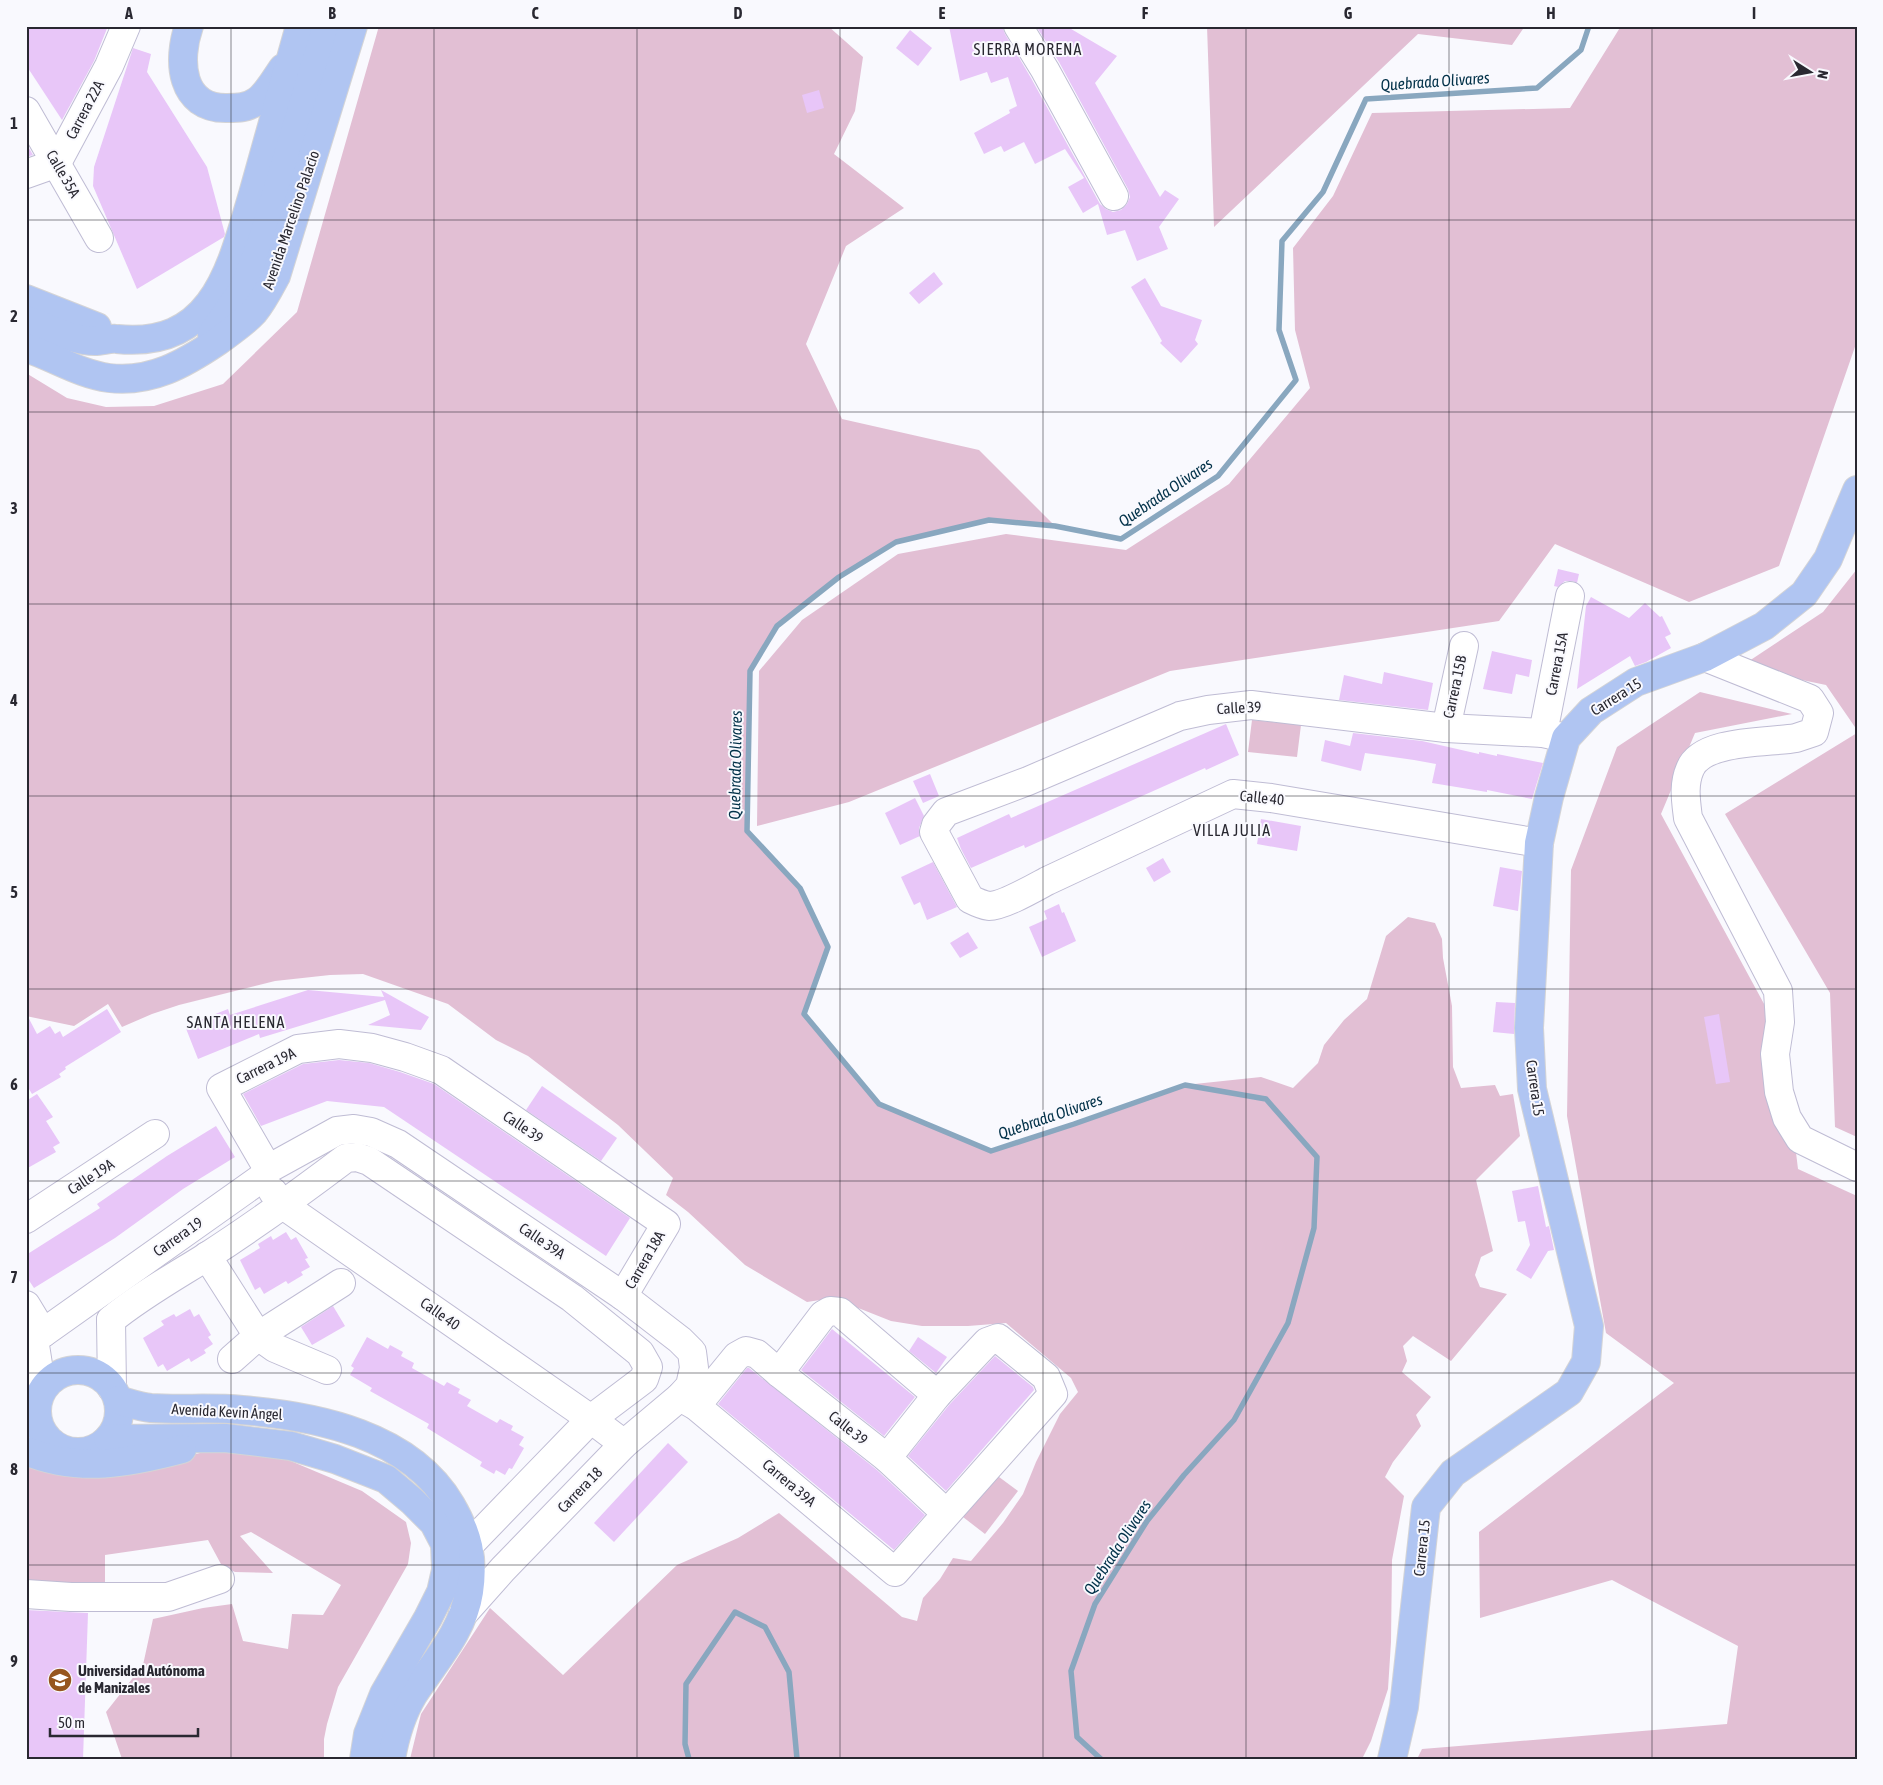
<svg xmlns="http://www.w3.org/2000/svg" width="1883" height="1785" viewBox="0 0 1883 1785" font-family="'Asap Condensed',sans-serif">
<rect width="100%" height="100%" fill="#f9f9fe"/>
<g fill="#e2bfd4">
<path d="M379,26H828L863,57L855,111L834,154L904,208L846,246L806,344L842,419L979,450L1055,526L989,520L896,542L839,577L777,626L750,671L747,831L800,888L828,947L804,1014L879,1104L991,1151L1074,1124L1185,1085L1261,1077L1293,1088L1318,1063L1324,1045L1344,1020L1367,999L1386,936L1408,917L1435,923L1442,939L1443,958L1452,1006L1453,1067L1461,1088L1495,1085L1500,1096L1513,1094L1520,1136L1476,1180L1493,1251L1481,1257L1475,1275L1480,1287L1507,1294L1451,1361L1413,1336L1403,1346L1407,1361L1402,1372L1431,1397L1416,1415L1421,1426L1393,1462L1385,1477L1404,1496L1392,1560L1391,1642L1388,1689L1371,1741L1362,1759H410L421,1714L490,1608L563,1675L677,1565L738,1538L779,1513L902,1617L917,1621L923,1598L940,1579L953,1558L971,1561L1003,1523L1023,1494L1036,1462L1060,1414L1078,1392L1071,1378L1006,1323L968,1326H922L891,1321L833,1298L807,1302L745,1265L688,1212L666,1195L673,1178L618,1125L528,1056L496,1040L448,1004L363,974L330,975L275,981L179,1005L152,1014L122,1027L108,1004L74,1026L26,1016V373L67,398L106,407L154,406L223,384L297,312Z"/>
<path d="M1207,26H1525L1512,45L1418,34L1214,227Z"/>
<path d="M1621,26H1857V341L1779,566L1689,602L1555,544L1499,621L1170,671L849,802L757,826L759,671L802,620L898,554L1006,534L1126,550L1229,484L1310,388L1295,330L1293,248L1333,196L1372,113L1570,108Z"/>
<path d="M1857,569V730L1826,685L1740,667L1823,612Z"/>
<path d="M1700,692L1792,714L1695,733L1661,814L1782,1037L1798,1169L1857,1196V1759H1417L1422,1749L1727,1724L1738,1646L1612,1580L1480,1618L1479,1532L1674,1383L1606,1333L1567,1116L1571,870L1617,747Z"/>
<path d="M1252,720L1301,725L1297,757L1248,752Z"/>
<path d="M1857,733V1137L1835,1127L1830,993L1725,814Z"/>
<path d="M220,1448L286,1459L362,1491L406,1522L411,1543L408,1564L338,1687L327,1724L324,1739V1759H122L106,1712L143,1665L153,1619L203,1608L232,1604L243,1641L288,1649L292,1614L323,1615L341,1585L251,1532L240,1536L273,1573L235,1572L222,1566L208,1540L105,1555V1590L26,1584V1460L144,1467Z"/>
<path d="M995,1474L1018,1491L985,1534L963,1517Z"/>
</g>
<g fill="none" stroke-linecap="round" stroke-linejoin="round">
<g stroke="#89a7bf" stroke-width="5.5">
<path d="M689,1759L685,1744L686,1684L735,1612L765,1627L789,1672L797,1759"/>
<path d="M1101,1759L1077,1737L1071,1671L1095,1604L1147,1521L1184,1475L1234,1420L1288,1323L1314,1228L1317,1157L1266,1099L1185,1085L1074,1124L991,1151L879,1104L804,1014L828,947L800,888L747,831L750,671L777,626L839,577L896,542L989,520L1055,526L1121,539L1218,476L1296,380L1279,330L1282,241L1323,192L1366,99L1537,88L1581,50L1589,26"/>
</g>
</g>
<g fill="#e8c6f8">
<path d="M26,26H108L94,61L62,120L26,65Z"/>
<path d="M949,26H1002L1005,34L1031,78L1100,204L1106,209L1113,212L1121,210L1127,204L1130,197L1128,189L1059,62L1036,26H1066L1117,56L1095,83L1160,197L1165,190L1179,199L1159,227L1168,249L1137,261L1125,230L1107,235L1098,204L1083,213L1068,187L1084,178L1065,149L1035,164L1024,142L1004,152L1001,146L984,154L974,133L1010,113L1009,110L1017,106L1008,77L991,83L987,72L960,81Z"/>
<path d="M910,30L932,48L918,66L896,48Z"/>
<path d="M133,48L151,54L147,72L207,167L225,234L224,237L137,289L93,186L94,167Z"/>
<path d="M819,90L824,108L807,113L802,95Z"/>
<path d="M26,143L33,155L26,157Z"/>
<path d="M934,272L943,284L919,304L909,293Z"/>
<path d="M1145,278L1161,306L1202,320L1195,340L1198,344L1181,363L1160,343L1162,341L1131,287Z"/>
<path d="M1558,569L1579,574L1577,583L1573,581H1565L1558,587L1554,586Z"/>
<path d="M1591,597L1629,618L1645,603L1660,617L1662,616L1671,634L1665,637L1671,648L1646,662L1635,666L1630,656L1577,689L1586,606Z"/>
<path d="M1492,651L1532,660L1529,677L1516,674L1512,694L1483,689Z"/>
<path d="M1384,672L1433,683L1428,710L1339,700L1344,675L1382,684Z"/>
<path d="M1226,724L1239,755L1206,770L1205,768L1025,848L1024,845L971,868L961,849L957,838L1009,814L1011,818Z"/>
<path d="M1353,733L1422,741L1479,754V752L1497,756V754L1543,763L1532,799L1487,790V792L1432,783L1436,764L1414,760L1365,753L1361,771L1321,761L1325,740L1350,746Z"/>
<path d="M930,774L939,796L923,803L913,781Z"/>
<path d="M915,798L924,816L919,828L920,836L900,845L885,813Z"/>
<path d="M1261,819L1301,826L1297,851L1257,844Z"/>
<path d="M1163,858L1171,872L1154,882L1146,868Z"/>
<path d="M933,862L957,907L927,920L920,902L914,905L901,877Z"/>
<path d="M1500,867L1522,871L1518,911L1493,906Z"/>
<path d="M1059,904L1062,913L1064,912L1076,941L1042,957L1029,927L1047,919L1044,911Z"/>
<path d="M968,932L978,948L960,958L950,943Z"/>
<path d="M308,990L384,997L381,990L429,1017L421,1030L368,1025L390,1015L385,1000L260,1038L259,1034L198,1059L185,1026L228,1009L230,1015Z"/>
<path d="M1496,1002L1515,1003L1514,1034L1493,1032Z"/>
<path d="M107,1009L121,1032L65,1067L66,1069L59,1074L61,1077L32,1094L26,1084V1013L37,1034L50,1026L55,1034L60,1031L63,1037Z"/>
<path d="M1719,1014L1730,1082L1716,1084L1704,1017Z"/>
<path d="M339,1060L369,1063L400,1072L434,1084L630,1218L606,1256L384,1107L327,1101L261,1126L243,1094L303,1064Z"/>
<path d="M542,1086L617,1138L601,1161L526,1110Z"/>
<path d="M37,1094L53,1117L46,1121L60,1143L53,1147L56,1152L26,1169V1101Z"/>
<path d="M216,1126L235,1157L183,1189L115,1238L34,1288L26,1276V1255L100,1208L97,1204L167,1156Z"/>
<path d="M1538,1186L1546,1227L1549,1226L1554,1250L1548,1251L1531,1279L1516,1270L1530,1245L1525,1221L1518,1222L1512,1191Z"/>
<path d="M286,1232L291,1240L296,1237L308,1258L305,1259L310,1267L301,1272L303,1275L288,1284L286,1281L264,1294L260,1287L255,1290L240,1260L260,1248L258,1244L271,1236L273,1240Z"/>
<path d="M333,1306L345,1326L312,1345L301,1327Z"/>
<path d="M190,1309L194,1317L199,1314L211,1335L208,1337L213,1344L204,1350L206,1353L191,1362L189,1358L167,1371L163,1364L158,1367L143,1338L164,1325L161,1321L174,1314L176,1317Z"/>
<path d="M832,1329L915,1397L884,1436L801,1370Z"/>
<path d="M367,1337L388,1349L390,1345L403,1352L401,1356L414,1363L412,1368L444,1386L447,1382L460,1389L458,1393L471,1400L467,1406L497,1423L500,1419L513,1426L511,1430L524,1437L519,1445L524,1448L512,1469L509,1468L505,1475L496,1470L494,1474L480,1466L482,1462L427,1428L429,1424L370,1391L372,1388L350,1375L354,1368L351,1366Z"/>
<path d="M918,1337L947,1357L936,1373L909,1351Z"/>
<path d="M995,1356L1033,1387L1034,1390L946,1491L908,1456L949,1405Z"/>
<path d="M747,1368H749L877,1470L925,1515L894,1550L718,1404Z"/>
<path d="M668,1443L688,1462L614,1542L594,1523Z"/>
<path d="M26,1610L88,1613L83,1759H26Z"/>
</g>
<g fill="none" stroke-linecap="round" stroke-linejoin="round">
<g stroke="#bfbcd4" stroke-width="30">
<g id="minor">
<path d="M1018,26L1045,70L1114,196"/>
<path d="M26,111L99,238"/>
<path d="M26,174L57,163L109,66L126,26"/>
<path d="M1705,657L1810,699L1819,713L1814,732C1808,734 1802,736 1796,738C1769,743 1702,739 1690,769C1683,785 1686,801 1688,818L1778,991L1780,1022L1775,1054L1779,1092L1787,1118L1800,1139L1857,1167"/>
<path d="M1446,728L1464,646"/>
<path d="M1543,733L1570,596"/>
<path d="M1539,843L1271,798L1233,794L1047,881C1034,888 1003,906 989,906C982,905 976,902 970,899L934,832L936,825L946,812L1028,781L1180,716L1208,710L1251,705L1446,728L1543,733L1566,738"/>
<path d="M268,1169L221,1088L298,1049L339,1044L372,1048L405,1057L441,1070L666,1224L623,1296"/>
<path d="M273,1192L283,1205L591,1419L624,1444"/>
<path d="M26,1219L155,1134"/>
<path d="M207,1256L258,1336L275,1348L327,1370"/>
<path d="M26,1305L43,1333"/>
<path d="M111,1320C140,1296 174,1277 206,1257C254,1226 301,1192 346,1158L357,1157L369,1161L572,1298L640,1353L648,1367L644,1379L591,1419L469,1545"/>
<path d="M111,1320L112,1388"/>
<path d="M34,1339L42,1390"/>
<path d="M26,1343L43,1333L263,1177L268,1169L337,1131L354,1129L371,1132L398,1144L623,1296L680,1340L692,1352L694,1368L690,1386L680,1397L624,1444L503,1569L463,1614"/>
<path d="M232,1359L258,1336L341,1283"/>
<path d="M779,1373L823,1315L830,1311L840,1312L937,1395"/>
<path d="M680,1397L696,1406L895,1572L1053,1394L1046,1377L998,1338L987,1342L937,1395L887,1458"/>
<path d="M696,1406L737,1356L746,1351L757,1354L779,1373L887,1458L946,1513"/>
<path d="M26,1594L71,1597H168L220,1579"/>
</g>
</g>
<g stroke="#d4d4d6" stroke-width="30">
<g id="major">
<path d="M189,26C177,60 180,109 227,108C238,108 247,108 257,101C268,93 275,79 283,68"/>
<path d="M26,299L97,327"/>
<path d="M26,320C47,327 72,341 95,341C102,341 110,338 117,339C214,349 231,268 253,194C269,138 284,82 300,26"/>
<path d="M212,334L244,288L262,241L327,26"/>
<path d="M26,348C54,357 79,374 109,378C151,383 184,364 218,341C230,332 244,323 254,312C263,301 269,289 276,276L353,26"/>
<circle cx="78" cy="1411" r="41"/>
<path d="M118,1400C129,1403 140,1407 151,1408C181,1410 212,1407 242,1410C317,1416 410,1435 451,1505C468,1534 474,1559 469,1592C463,1632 434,1662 413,1695C401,1715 395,1736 391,1759"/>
<path d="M108,1439L225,1438L291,1446L335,1459L386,1479L412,1501L434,1523L445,1544L446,1570L441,1592L428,1618L384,1694L368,1734L364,1759"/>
<path d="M26,1451C79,1473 129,1463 182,1449"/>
<path d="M1392,1759L1404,1707L1426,1507L1453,1473L1569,1392L1586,1362L1589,1326L1532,1089L1529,1028L1539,843L1549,797L1566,738L1591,711L1636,682L1705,657L1764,626L1804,594L1828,559L1857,490"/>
</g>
</g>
<use href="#minor" stroke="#fff" stroke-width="28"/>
<use href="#major" stroke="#b0c5f2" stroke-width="28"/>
</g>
<path fill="none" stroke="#292831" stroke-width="1" stroke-opacity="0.55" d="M231,26V1759M434,26V1759M637,26V1759M840,26V1759M1043,26V1759M1246,26V1759M1449,26V1759M1652,26V1759M26,220H1857M26,412H1857M26,604H1857M26,796H1857M26,989H1857M26,1181H1857M26,1373H1857M26,1565H1857"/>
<defs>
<g id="university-disc" transform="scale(1.25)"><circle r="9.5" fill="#96561f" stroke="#f9f9fe"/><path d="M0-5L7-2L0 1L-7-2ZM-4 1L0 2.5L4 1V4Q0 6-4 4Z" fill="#fff"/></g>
</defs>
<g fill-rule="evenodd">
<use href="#university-disc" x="60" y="1680"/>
</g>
<g text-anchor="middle" stroke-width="4" stroke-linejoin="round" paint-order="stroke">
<g font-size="15" fill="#292831" stroke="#f9f9fe">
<text transform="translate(85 110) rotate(-62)" y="5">Carrera 22A</text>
<text transform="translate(63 174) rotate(60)" y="5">Calle 35A</text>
<text transform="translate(291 220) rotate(-71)" y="5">Avenida Marcelino Palacio</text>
<text transform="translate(1557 664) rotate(-79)" y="5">Carrera 15A</text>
<text transform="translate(1455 687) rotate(-78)" y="5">Carrera 15B</text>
<text transform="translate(1616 697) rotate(-32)" y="5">Carrera 15</text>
<text transform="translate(1239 708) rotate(-3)" y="5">Calle 39</text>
<text transform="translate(1262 798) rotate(6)" y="5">Calle 40</text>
<text transform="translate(266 1066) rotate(-26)" y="5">Carrera 19A</text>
<text transform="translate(1535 1088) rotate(82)" y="5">Carrera 15</text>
<text transform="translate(523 1127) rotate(34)" y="5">Calle 39</text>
<text transform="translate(91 1177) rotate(-33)" y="5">Calle 19A</text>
<text transform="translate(178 1237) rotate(-35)" y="5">Carrera 19</text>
<text transform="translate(542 1241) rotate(34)" y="5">Calle 39A</text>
<text transform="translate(645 1260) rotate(-60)" y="5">Carrera 18A</text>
<text transform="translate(440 1314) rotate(35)" y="5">Calle 40</text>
<text transform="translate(227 1412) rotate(3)" y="5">Avenida Kevin Ángel</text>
<text transform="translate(848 1428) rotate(38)" y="5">Calle 39</text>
<text transform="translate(789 1483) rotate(40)" y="5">Carrera 39A</text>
<text transform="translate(580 1490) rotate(-46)" y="5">Carrera 18</text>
<text transform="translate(1422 1548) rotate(-84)" y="5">Carrera 15</text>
</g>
<g font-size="15" font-weight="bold" fill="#292831" stroke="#f9f9fe" text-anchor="start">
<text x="78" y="1676">Universidad Autónoma<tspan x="78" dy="17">de Manizales</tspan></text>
</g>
<g font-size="16" letter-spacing="1" fill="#292831" stroke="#f9f9fe">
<text x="1028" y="55">SIERRA MORENA</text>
<text x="1232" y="836">VILLA JULIA</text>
<text x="236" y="1028">SANTA HELENA</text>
</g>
<g font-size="16" font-style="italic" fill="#023149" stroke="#f9f9fe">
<text transform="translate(1435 81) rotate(-4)" y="6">Quebrada Olivares</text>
<text transform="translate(1165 492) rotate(-34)" y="6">Quebrada Olivares</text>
<text transform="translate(735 765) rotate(-89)" y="6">Quebrada Olivares</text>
<text transform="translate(1050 1116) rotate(-19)" y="6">Quebrada Olivares</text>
<text transform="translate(1117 1547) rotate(-57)" y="6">Quebrada Olivares</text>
</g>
</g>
<rect width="1883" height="1785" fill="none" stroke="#f9f9fe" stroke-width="55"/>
<g transform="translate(1810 72) rotate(101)" stroke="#f9f9fe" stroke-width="4" paint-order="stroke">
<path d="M0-4L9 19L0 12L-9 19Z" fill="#292831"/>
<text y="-8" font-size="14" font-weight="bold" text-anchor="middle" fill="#292831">N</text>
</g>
<path d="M50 1728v8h148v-8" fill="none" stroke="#292831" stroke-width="2.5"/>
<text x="58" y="1728" font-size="15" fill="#292831" stroke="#f9f9fe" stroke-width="4" paint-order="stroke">50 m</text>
<rect x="28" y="28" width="1828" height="1730" fill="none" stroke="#292831" stroke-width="2"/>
<g font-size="16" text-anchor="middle" font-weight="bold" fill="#292831">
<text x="129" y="19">A</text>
<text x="332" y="19">B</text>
<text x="535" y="19">C</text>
<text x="738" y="19">D</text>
<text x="942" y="19">E</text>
<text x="1145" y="19">F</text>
<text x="1348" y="19">G</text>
<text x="1551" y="19">H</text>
<text x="1754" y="19">I</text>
<text x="14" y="129">1</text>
<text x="14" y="322">2</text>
<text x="14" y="514">3</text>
<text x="14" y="706">4</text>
<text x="14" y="898">5</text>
<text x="14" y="1090">6</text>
<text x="14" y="1283">7</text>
<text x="14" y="1475">8</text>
<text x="14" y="1667">9</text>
</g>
</svg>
